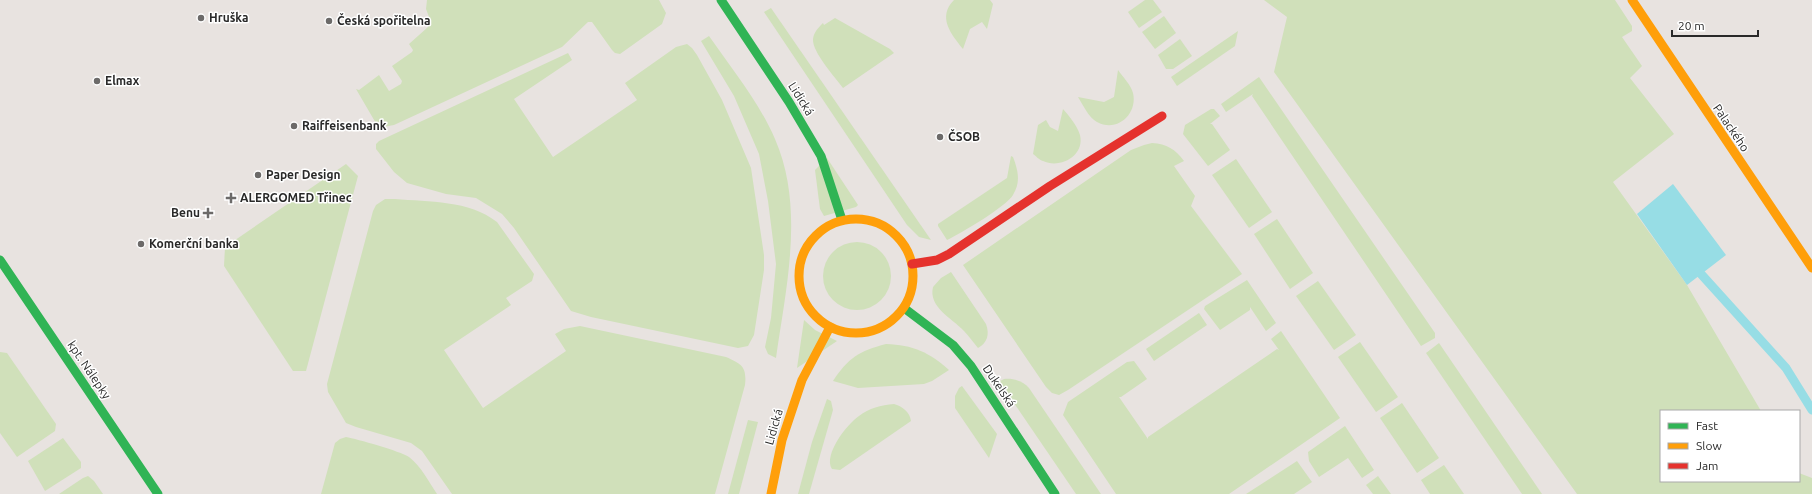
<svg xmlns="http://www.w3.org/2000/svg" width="1812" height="494" viewBox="0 0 1812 494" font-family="Ubuntu,sans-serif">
<rect width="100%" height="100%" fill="#e8e3e0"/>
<g fill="#d0e0ba">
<path d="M427,0H659L666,13L662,24L620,54L615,53L612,50L592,22H588L562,47L394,125L383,127L377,125L356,89L359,90L379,75L389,91L401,84L402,81L392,66L412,52L413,50L409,44L428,27L431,22L426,9Z"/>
<path d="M954,0H990L993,4L987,29L982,22L970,29L963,49C951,34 937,17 954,0Z"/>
<path d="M1145,0H1153L1162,12L1139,28L1128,12Z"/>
<path d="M1264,0H1615L1632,26V31L1622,37L1642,66L1630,78L1674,134L1613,182L1687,285L1761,411H1661V481H1799V473L1812,478V494H1577L1274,72L1287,17Z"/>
<path d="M771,8L931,240L919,237L907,225L764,12Z"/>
<path d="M1164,16L1176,33L1155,49L1142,32Z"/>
<path d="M835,18L890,49L894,53L843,88C835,77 812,52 813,39C814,32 818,28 823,23L824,25Z"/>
<path d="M1238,31L1235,46L1177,86L1171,77Z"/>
<path d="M709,36C732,69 759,102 775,139C805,208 786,287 776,358L768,354L765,347L771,318L776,264L768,201L759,154L734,96L701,41Z"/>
<path d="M1180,39L1192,56L1173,69H1166L1158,55Z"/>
<path d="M687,44L692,48L697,55L722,100L751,168L764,255V270L754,335L748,346L738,348L591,317L571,311L514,228L502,214L476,198L446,194L407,183L394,172L376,149V144L379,141L568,53L572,60L514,99L553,157L637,100L625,83L676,47Z"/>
<path d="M1118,70C1123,77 1131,85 1133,93C1138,114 1117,133 1097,122C1089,118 1083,105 1078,97L1104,102L1114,97Z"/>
<path d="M1259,77L1435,333V338L1421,346L1252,96L1253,94L1226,112L1221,104Z"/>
<path d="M1063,109C1069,116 1077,125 1080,135C1085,156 1060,169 1043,161C1039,160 1036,156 1033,154L1038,125L1046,120L1050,127L1058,131Z"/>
<path d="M1211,109H1214L1220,116L1210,124H1212L1230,150L1208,166L1183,134L1185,125Z"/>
<path d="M1152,143C1167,144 1175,149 1184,161L1174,166L1195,196L1191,206L1242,274L1068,390L1059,395L1052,393L1046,387L963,265L1131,150L1144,145Z"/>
<path d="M1011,156L1013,157C1018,170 1021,182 1013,195C1007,206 960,234 947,240L938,226V224L1007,178Z"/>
<path d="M827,158L858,205L856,207L824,216L820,209L815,170Z"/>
<path d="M1236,159L1272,212L1249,228L1212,175Z"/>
<path d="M346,164L358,176L306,371H293L224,266L225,247Z"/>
<path d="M385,199H395C429,202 469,200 497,222L534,274L532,281L506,298L511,305L444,350L483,408L566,351L555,334L564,329L580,326L726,357C742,364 747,367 745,385L715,494H452L422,451L411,443L356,427L346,423L328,392L327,384L373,211L376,205Z"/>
<path d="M1277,219L1313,273L1290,289L1254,234Z"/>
<circle cx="857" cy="276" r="34"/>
<path d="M951,272L986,324C990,335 987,343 978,348C973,342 969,336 964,331C952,318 928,307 933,287L941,278Z"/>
<path d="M1247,280L1276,323L1266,331L1250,307V310L1220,330L1204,309L1205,306Z"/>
<path d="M1318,281L1356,335L1334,350L1296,296Z"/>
<path d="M1199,313L1207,325L1154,361L1146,349Z"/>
<path d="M804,320L815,330L837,341L797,368Z"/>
<path d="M1281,331L1340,418L1229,494H1116L1063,415L1068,402L1127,362L1134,361L1147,379L1121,397H1119L1148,439V437L1277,349L1279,350L1271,339Z"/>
<path d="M1360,342L1398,397L1376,412L1338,357Z"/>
<path d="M1439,343L1542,494H1522L1426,353Z"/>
<path d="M886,344C913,345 929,352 949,370L932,381L924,384L858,388L833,381C848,358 859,351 886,344Z"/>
<path d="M0,352L7,353L56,424L55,431L17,457L0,433Z"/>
<path d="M1004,379C1013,378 1023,381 1029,388L1101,494H1076L1001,384L1000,381Z"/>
<path d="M962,386L997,434L989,458L955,408V396L959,388Z"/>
<path d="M827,399L831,401L833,410L809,494H798L812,442Z"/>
<path d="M1402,403L1439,458L1417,473L1380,418Z"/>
<path d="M894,404C902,406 910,412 911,421L840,470L832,469C823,455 847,424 859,416C869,408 881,405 894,404Z"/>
<path d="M748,420L758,422L739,494H728Z"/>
<path d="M1345,426L1374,470L1362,478L1348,458L1319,477L1309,461L1308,452Z"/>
<path d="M346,437C357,439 400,451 409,457C421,466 429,482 437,494H321L335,443L340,439Z"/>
<path d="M63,438L81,462V468L45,491L28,461Z"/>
<path d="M1297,461L1312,482L1294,494H1246Z"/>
<path d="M1444,465L1464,494H1430L1421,480Z"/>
<path d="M88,476L94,481L103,494H59L83,478Z"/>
<path d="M1378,476L1391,494H1373L1366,485Z"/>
</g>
<path fill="#97dde5" d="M1673,184L1726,255L1687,285L1637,214Z"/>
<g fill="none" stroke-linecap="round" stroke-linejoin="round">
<path stroke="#97dde5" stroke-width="9" d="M1701,274L1786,368L1812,410"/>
<g stroke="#30b455" stroke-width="9">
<path d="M721,0L789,102L821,156L842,220"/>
<path d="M0,260L158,494"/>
<path d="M904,308L953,345L971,366L1055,494"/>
</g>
<g stroke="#ff9f0a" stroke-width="9">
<path d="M1632,0L1812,268"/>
<circle cx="856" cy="276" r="57"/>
<path d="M771,494L782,440L802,380L830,327"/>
</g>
<path stroke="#e5322d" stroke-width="9" d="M912,264L937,260L949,254L1050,186L1162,116"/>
</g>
<g fill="#6c6a69" stroke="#fff" stroke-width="1.5">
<circle cx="201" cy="18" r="4"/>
<circle cx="329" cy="21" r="4"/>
<circle cx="97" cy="81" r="4"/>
<circle cx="294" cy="126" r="4"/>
<circle cx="940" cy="137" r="4"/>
<circle cx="258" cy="175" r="4"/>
<path d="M229 192h4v4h4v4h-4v4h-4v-4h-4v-4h4z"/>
<path d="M206 207h4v4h4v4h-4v4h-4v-4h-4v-4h4z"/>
<circle cx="141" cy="244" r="4"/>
</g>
<g text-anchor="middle" stroke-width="3" stroke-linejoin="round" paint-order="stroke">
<g font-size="12" font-weight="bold" fill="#292929" stroke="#fff" text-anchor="start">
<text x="209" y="22">Hruška</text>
<text x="337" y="25">Česká spořitelna</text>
<text x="105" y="85">Elmax</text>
<text x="302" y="130">Raiffeisenbank</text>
<text x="948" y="141">ČSOB</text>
<text x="266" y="179">Paper Design</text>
<text x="240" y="202">ALERGOMED Třinec</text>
<text x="200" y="217" text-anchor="end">Benu</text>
<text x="149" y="248">Komerční banka</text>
</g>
<g font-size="12" fill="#292929" stroke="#fff">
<text transform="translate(801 99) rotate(58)" y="4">Lidická</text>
<text transform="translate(1731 128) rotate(56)" y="4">Palackého</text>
<text transform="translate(89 370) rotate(56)" y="4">kpt. Nálepky</text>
<text transform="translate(999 386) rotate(56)" y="4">Dukelská</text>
<text transform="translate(774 427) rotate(-74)" y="4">Lidická</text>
</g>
</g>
<rect x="1660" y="410" width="140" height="72" fill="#ffffff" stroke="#a9a9a9"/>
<rect x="1668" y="423" width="20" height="6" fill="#30b455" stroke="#a9a9a9"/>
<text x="1696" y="430" font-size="12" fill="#292929">Fast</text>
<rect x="1668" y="443" width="20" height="6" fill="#ff9f0a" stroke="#a9a9a9"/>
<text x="1696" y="450" font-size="12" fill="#292929">Slow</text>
<rect x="1668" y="463" width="20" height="6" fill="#e5322d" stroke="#a9a9a9"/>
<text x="1696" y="470" font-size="12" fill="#292929">Jam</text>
<path d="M1672 30v6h86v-6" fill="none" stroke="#292929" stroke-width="2"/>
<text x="1678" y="30" font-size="12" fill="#292929" stroke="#ffffff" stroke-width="3" paint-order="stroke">20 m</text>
</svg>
